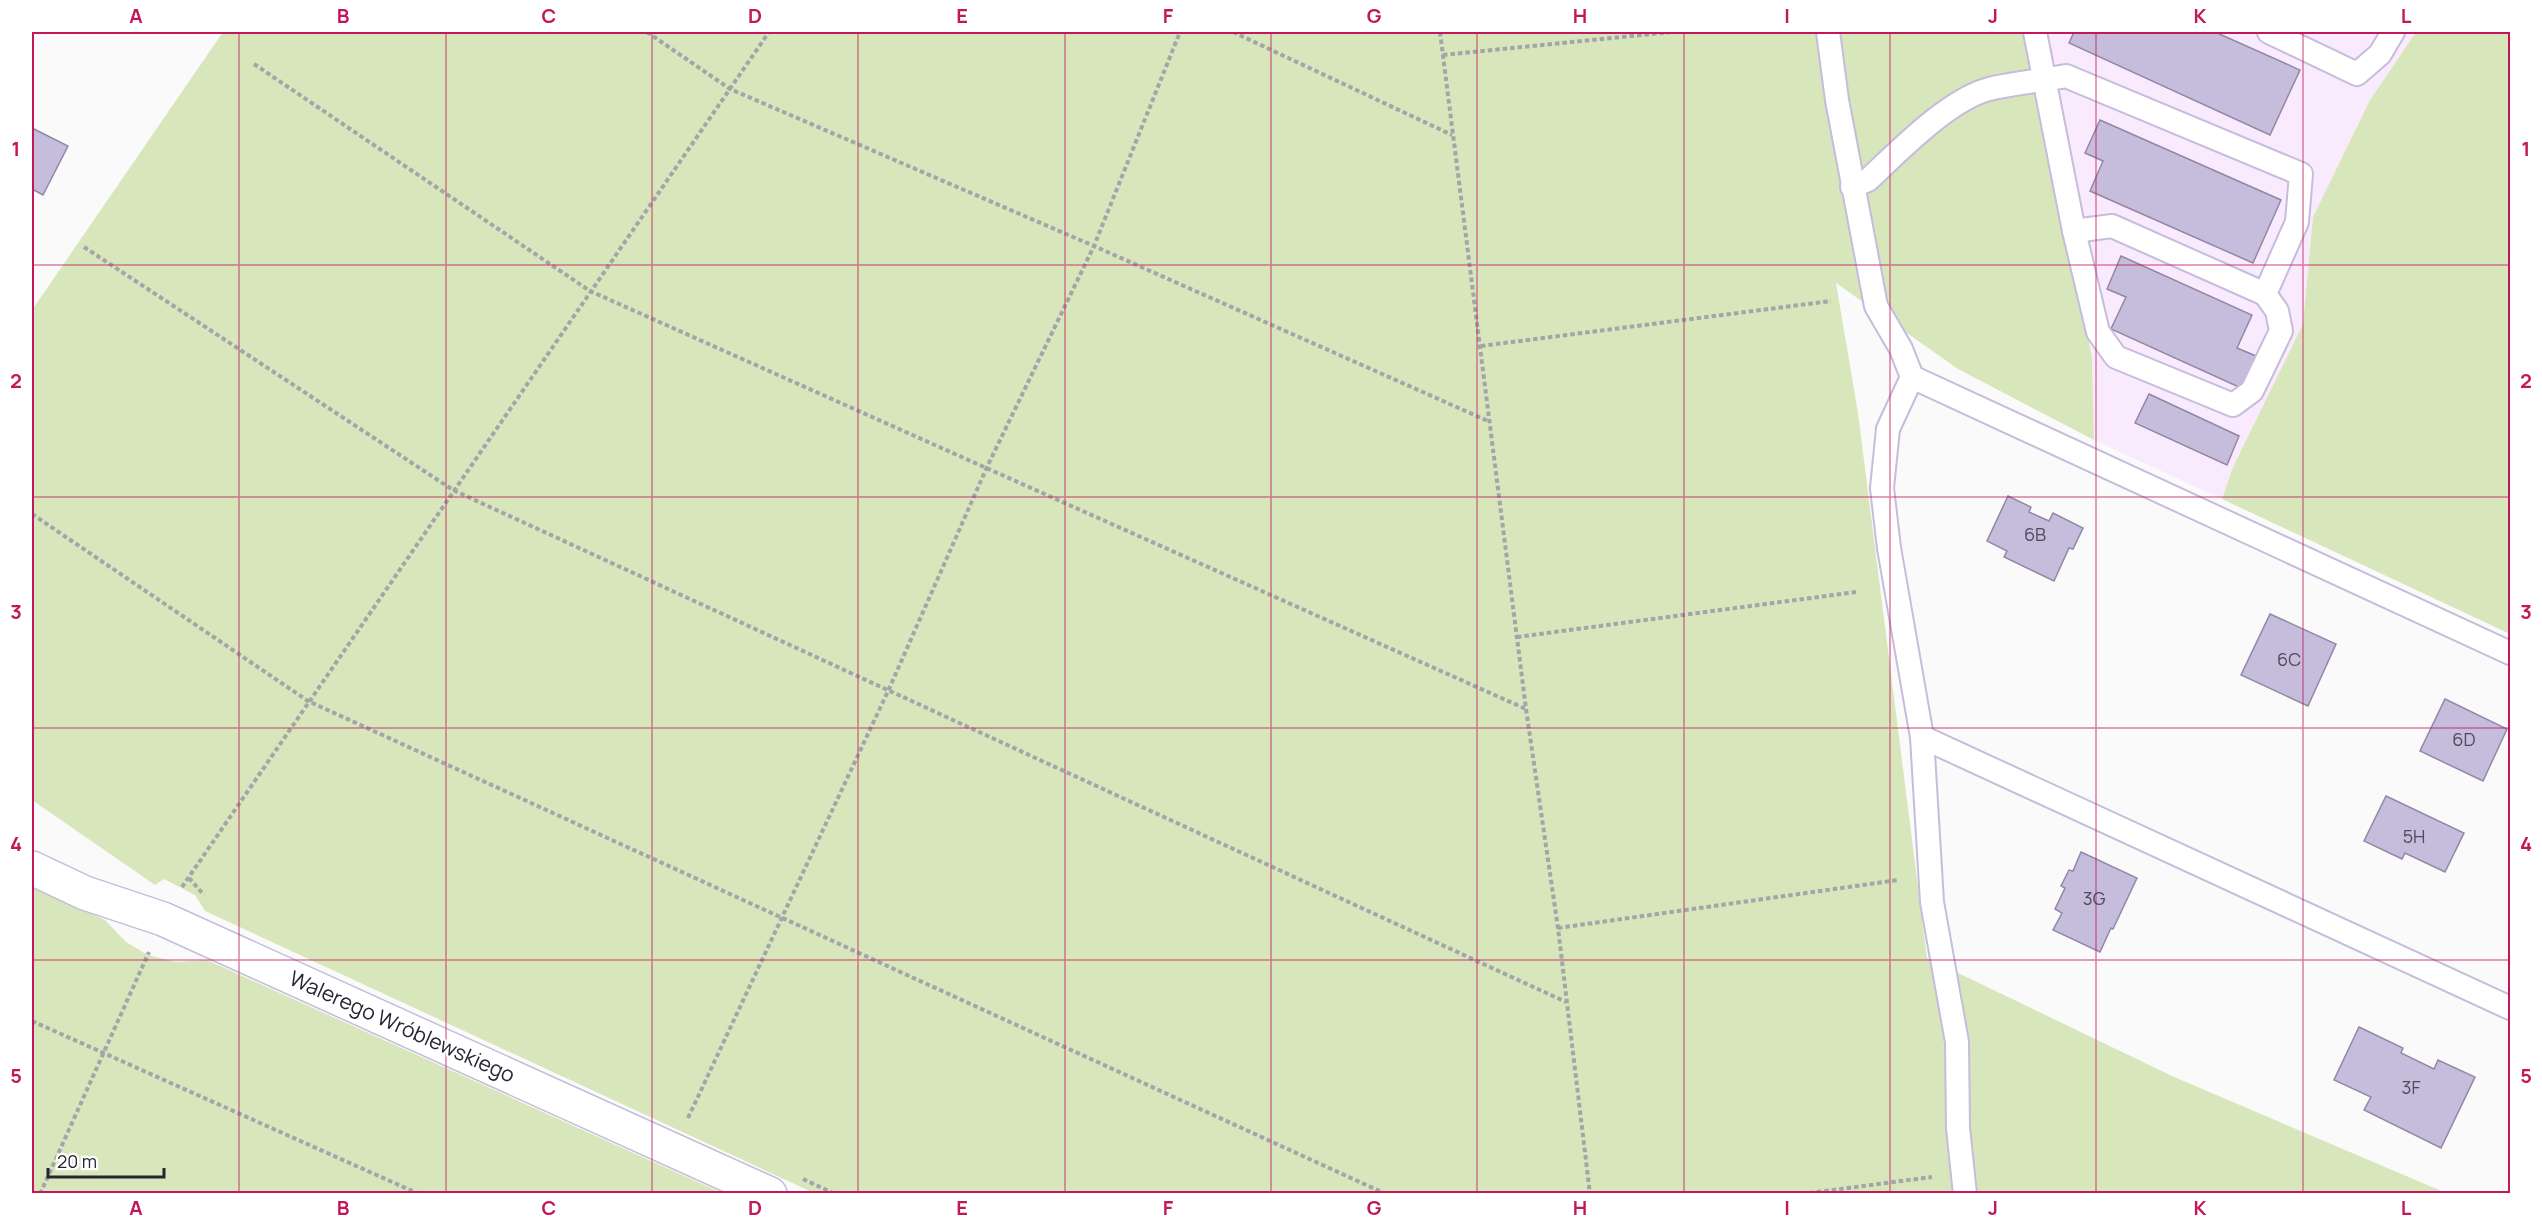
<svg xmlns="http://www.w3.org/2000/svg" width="2542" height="1225" viewBox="0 0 2542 1225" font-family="Manrope,sans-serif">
<rect width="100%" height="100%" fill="#fafafa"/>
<path fill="#faeafd" d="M2028,32H2416L2370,100L2313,217L2303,324L2233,467L2222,499L2094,440L2092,358Z"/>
<g fill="#d8e6bc">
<path d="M223,32H2028L2092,358L2094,440L1958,369L1836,283L1858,413L1927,958L2172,1076L2446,1193H814L205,911L195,895L164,879L155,885L32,800V310Z"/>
<path d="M2416,32H2510V634L2222,499L2233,467L2303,324L2313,217L2370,100Z"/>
<path d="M32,886L105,920L126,942L148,955L176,962L207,960L722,1193L32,1194Z"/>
</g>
<g fill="#c6bcdc" stroke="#9188a6" stroke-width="1.5">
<path d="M2074,32H2215L2300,70L2270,135L2069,43Z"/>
<path d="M2100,120L2281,200L2253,263L2090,191L2103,161L2085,153Z"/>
<path d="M32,128L68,146L43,195L32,189Z"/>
<path d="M2121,256L2252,315L2237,348L2256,356L2241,388L2111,329L2126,297L2107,289Z"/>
<path d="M2149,394L2239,436L2227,465L2135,423Z"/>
<path d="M2008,496L2031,507L2029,512L2049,521L2053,513L2083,528L2073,549L2069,548L2054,581L2004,557L2007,551L1987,541Z"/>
<path d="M2270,614L2336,644L2308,706L2241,675Z"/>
<path d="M2445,699L2507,729L2483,781L2420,751Z"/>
<path d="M2386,796L2464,833L2445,872L2405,853L2402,859L2364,841Z"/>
<path d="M2081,852L2137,878L2113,929L2111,928L2100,952L2053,930L2062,913L2055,909L2065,888L2061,886L2069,870L2073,871Z"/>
<path d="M2359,1027L2403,1048L2401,1053L2434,1069L2438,1060L2475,1077L2441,1148L2364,1110L2371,1097L2334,1080Z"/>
</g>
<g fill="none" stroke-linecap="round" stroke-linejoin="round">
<g stroke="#c6bcdc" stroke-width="26">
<g id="service">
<path d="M1828,32L1837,100L1876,306L1901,349L1912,377L2510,653"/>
<path d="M2269,32L2357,74L2380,54L2393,32"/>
<path d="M1852,187L1868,180C1899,151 1948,100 1989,89C2014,83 2040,81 2066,76L2301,174L2297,222L2265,294L2277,311L2281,331L2252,391L2233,405L2116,357L2098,332L2074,231L2035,32"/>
<path d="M2074,231L2112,226L2265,294"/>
<path d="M1912,377L1888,429L1882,488L1889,548L1922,737L1932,902L1957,1042L1958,1128L1965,1194"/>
<path d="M1922,737L2510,1008"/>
</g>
</g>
<g stroke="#c6bcdc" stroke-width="36">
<path id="minor" d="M32,868L85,893L163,919L770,1194"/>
</g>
<g stroke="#a5a4a8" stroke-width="4" stroke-dasharray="4.5 3" stroke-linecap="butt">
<path d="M647,32L730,89L1094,246L1488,421"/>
<path d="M1233,32L1452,135"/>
<path d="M1440,32L1526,709L1558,928L1590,1194"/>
<path d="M1443,55L1671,32"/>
<path d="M254,64L590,291L1526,709"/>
<path d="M84,247L453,490L1566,1002"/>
<path d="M1481,346L1831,301"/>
<path d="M32,514L308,701L1386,1194"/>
<path d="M1517,637L1856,592"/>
<path d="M189,878L204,895"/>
<path d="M182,887L769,32"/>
<path d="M1558,928L1898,880"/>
<path d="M32,1021L419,1194"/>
<path d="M688,1118L889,689L987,467L1094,246L1180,32"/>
<path d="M803,1179L835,1194"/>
<path d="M40,1194L149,952"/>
<path d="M1802,1194L1932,1177"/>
</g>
<use href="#service" stroke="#fff" stroke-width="22"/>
<use href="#minor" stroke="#fff" stroke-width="33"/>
</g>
<path fill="none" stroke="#c2185b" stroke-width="1.5" stroke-opacity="0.55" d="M239,32V1194M446,32V1194M652,32V1194M858,32V1194M1065,32V1194M1271,32V1194M1477,32V1194M1684,32V1194M1890,32V1194M2096,32V1194M2303,32V1194M32,265H2510M32,497H2510M32,728H2510M32,960H2510"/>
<g text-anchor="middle" stroke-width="4.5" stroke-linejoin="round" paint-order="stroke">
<g font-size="18" fill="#504a5b">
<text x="2035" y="541">6B</text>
<text x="2289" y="666">6C</text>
<text x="2464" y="746">6D</text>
<text x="2414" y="843">5H</text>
<text x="2094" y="905">3G</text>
<text x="2411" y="1094">3F</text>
</g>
<g font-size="21" fill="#282430" stroke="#fff">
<text transform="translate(402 1027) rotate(24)" y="7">Walerego Wróblewskiego</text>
</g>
</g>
<rect width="2542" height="1225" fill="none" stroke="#ffffff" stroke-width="66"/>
<path d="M48 1168v9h116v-9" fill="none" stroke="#282430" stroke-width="3"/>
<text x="57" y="1168" font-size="18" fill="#282430" stroke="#ffffff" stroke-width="4.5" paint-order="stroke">20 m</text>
<rect x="33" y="33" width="2476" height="1159" fill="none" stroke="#c2185b" stroke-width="2"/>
<g font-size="20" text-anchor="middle" font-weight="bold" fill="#c2185b">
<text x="136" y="23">A</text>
<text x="343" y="23">B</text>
<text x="549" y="23">C</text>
<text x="755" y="23">D</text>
<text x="962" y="23">E</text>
<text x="1168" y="23">F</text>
<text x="1374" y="23">G</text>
<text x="1580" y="23">H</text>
<text x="1787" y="23">I</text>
<text x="1993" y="23">J</text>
<text x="2200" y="23">K</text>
<text x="2406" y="23">L</text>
<text x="16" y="156">1</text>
<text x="2526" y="156">1</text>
<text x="16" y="388">2</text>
<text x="2526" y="388">2</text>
<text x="16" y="619">3</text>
<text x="2526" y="619">3</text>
<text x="16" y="851">4</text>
<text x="2526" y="851">4</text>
<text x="16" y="1083">5</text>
<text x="2526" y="1083">5</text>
<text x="136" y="1215">A</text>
<text x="343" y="1215">B</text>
<text x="549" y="1215">C</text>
<text x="755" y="1215">D</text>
<text x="962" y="1215">E</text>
<text x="1168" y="1215">F</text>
<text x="1374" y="1215">G</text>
<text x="1580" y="1215">H</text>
<text x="1787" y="1215">I</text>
<text x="1993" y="1215">J</text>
<text x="2200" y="1215">K</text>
<text x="2406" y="1215">L</text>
</g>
</svg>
